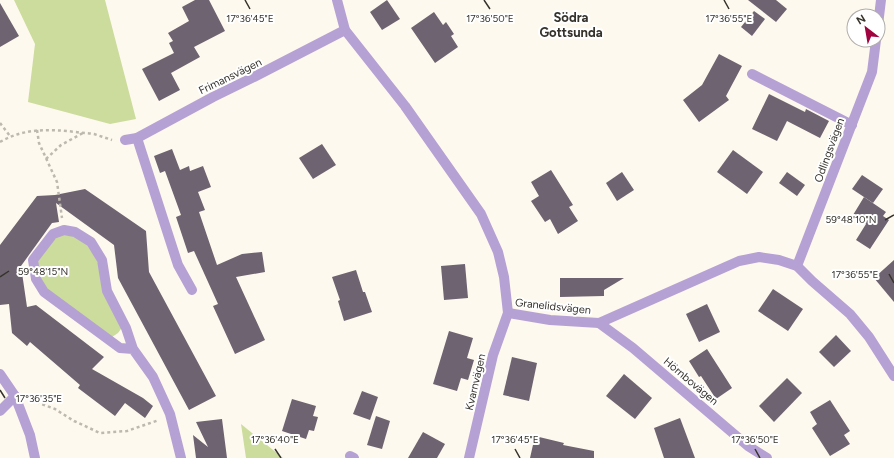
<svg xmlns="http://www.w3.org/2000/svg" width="894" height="458" viewBox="0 0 894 458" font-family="Figtree,sans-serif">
<rect width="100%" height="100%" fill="#fef9ee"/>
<g fill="#cbdc9c">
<path d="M14,0H105L136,119L110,124L28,102L35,44Z"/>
<path d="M64,230L91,242L107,291L124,325L118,333L109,339L44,292L33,260Z"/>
<path d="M241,424L283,458H246Z"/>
</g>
<g fill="#6e6371">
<path d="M195,0H209L225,31L194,47L200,57L171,73L180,90L159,101L142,69L174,53L169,43L173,41L168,33L189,21L182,7Z"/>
<path d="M387,0L400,19L382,30L370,12Z"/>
<path d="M748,0H776L787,9L776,22Z"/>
<path d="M0,3L19,36L0,47Z"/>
<path d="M754,11L765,19L752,36L741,27Z"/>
<path d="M434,12L443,25L446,22L454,34L451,36L458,47L435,63L411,28Z"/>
<path d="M719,54L742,66L726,96L729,100L699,122L683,100L702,85Z"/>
<path d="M769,94L805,112L806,109L829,121L820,138L787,121L777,141L752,129Z"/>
<path d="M322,144L336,165L313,179L299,158Z"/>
<path d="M172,149L180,170L189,166L190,171L203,166L211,187L198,192L205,210L199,212L217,265L242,254L262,252L265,272L236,277L265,340L235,354L213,306L218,304L194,251L188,253L176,217L181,215L165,171L160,173L154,156Z"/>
<path d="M733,150L763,172L747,194L717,172Z"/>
<path d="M551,170L573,205L569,207L578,221L558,234L550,219L545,222L531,201L539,196L531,182Z"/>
<path d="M622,172L634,190L617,201L606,183Z"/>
<path d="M787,172L805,185L797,196L779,183Z"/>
<path d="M862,175L883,189L873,203L852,189Z"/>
<path d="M85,189L146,231L149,272L216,396L189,410L118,278L114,245L56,203L59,222L52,223L21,266L27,307L36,305L104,357L92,369L143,398L153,406L145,418L125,403L115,416L78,388L80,385L30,342L27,346L12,333L9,304L0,305V245L37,196L55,195Z"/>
<path d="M864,197L886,212L883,216L889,220L870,249L856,240L866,224L853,215Z"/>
<path d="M894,260V302L874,278Z"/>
<path d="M465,264L468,298L444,300L441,266Z"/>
<path d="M356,270L363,292H365L372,312L344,321L338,301L340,300L332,277Z"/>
<path d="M560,278H624L604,290V296L560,297Z"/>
<path d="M773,289L803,309L788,331L758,311Z"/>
<path d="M707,304L720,332L699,342L686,314Z"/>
<path d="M449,331L473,338L467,358L474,360L468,380L461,378L457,391L433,384Z"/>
<path d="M836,335L851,351L834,367L819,352Z"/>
<path d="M707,349L732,388L716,399L701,376L699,377L689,361Z"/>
<path d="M512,357L537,363L529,401L503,395Z"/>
<path d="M624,374L652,398L635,419L606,396Z"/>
<path d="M787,378L802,393L774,422L759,406Z"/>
<path d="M362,391L378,397L370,420L353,414Z"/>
<path d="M292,399L316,406L313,416L318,417L314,431L309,430L306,439L282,431Z"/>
<path d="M830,400L850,431L844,435L850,444L830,456L812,428L817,424L810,412Z"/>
<path d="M376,416L390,421L382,449L367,445Z"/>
<path d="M680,418L695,458H664L654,428Z"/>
<path d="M222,419L227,458H196L193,435L208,447L196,422Z"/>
<path d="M423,432L445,444L437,458H408Z"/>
<path d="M535,436L564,443L563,445L594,451V458H530Z"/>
</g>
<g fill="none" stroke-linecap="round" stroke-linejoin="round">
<g stroke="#beb9b0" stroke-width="2.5" stroke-dasharray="3 3" stroke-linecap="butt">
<path d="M0,123L10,136"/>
<path d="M37,130L39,143L57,182L62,218"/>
<path d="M0,142C24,128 49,129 76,132C82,133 88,133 94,134C100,136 106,138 112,140"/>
<path d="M46,159L61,145L83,133"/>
<path d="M31,400L55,409L74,421L100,433L127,431L159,420"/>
</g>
<g stroke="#b6a1d5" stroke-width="10">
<path d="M752,74L852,125"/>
<path d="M137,138L178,265L192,290"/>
<path d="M133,349L120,348L44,292L36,279L33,260L53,234L64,230L75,232L91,242L102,260L107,291L126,328L133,349L153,377L170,414L181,458"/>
<path d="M0,411L15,396"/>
<path d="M350,456L354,458"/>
</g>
<g stroke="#b6a1d5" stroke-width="10">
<path d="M337,0L345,30L405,106L481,214L498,252L504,277L508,313L493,355L469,458"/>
<path d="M878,25L881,0"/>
<path d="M125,140L137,138L213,97L254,77L345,30"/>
<path d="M797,266L872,72L876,40"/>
<path d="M508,313L550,320L599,323L739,261L759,257L779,260L797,266L812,281L850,314L869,337L894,376"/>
<path d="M599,323L633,348L748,446L767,458"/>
<path d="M0,374L15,396L30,435L35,458"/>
</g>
</g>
<path fill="none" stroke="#36332c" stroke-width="1.5" d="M245,0L250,9M484,0L490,9M724,0L729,9M885,220L894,215M889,274L894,283M0,277L9,271M0,390L5,398M275,449L281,458M515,449L520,458M755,449L760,458"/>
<g text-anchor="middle" stroke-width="4" stroke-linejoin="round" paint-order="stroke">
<g font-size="11" fill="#36332c" stroke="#fff">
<text transform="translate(230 76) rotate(-26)" y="4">Frimansvägen</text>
<text transform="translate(829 150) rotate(-70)" y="4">Odlingsvägen</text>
<text transform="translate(553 306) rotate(6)" y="4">Granelidsvägen</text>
<text transform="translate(691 381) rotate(40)" y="4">Hörnbovägen</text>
<text transform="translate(475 382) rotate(-77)" y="4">Kvarnvägen</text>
</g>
<g font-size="13" font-weight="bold" fill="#36332c" stroke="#fff">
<text x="571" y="22">Södra<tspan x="571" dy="15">Gottsunda</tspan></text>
</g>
</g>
<g font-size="10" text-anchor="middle" fill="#36332c" stroke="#fff" stroke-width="4" stroke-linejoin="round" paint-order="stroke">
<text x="729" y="22">17°36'55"E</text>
<text x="250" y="22">17°36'45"E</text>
<text x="490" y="22">17°36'50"E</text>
<text x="851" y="223">59°48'10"N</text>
<text x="43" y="275">59°48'15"N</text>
<text x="855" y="278">17°36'55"E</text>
<text x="39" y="402">17°36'35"E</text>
<text x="275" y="443">17°36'40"E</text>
<text x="515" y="443">17°36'45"E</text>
<text x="755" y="443">17°36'50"E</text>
</g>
<g transform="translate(866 28) rotate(329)"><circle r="19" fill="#ffffff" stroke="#afadab"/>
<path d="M0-3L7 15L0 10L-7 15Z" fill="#a10340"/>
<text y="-6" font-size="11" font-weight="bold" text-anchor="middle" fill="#36332c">N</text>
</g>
</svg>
